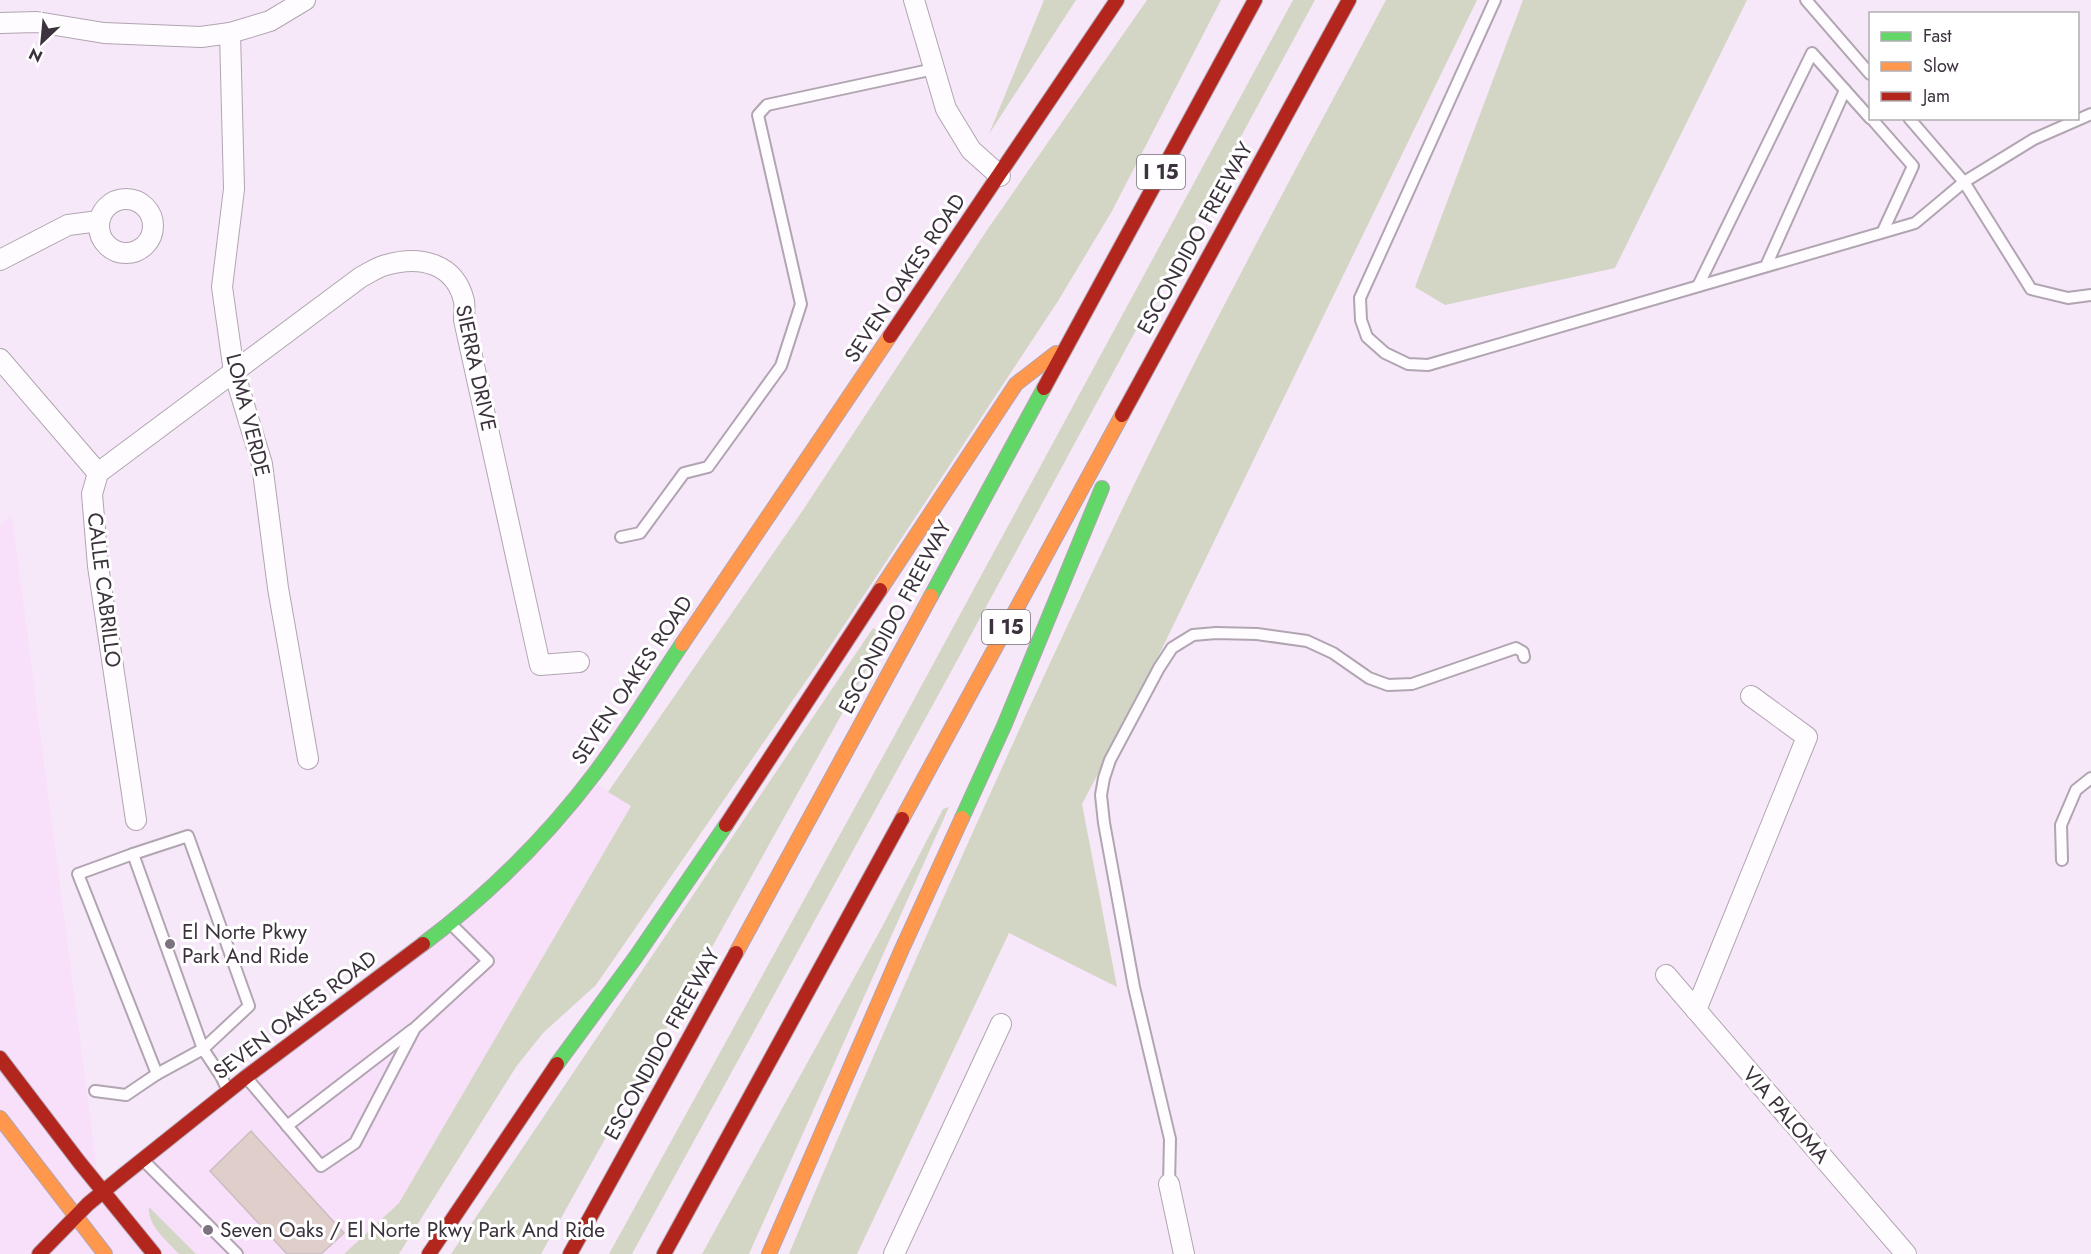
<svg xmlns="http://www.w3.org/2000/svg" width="2091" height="1254" viewBox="0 0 2091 1254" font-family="Jost,sans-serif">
<rect width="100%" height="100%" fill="#f7e8f9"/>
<path fill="#f8dffa" d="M12,516L100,1193L451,923L589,780L631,805L399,1203L344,1254H0V525Z"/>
<g fill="#d3d6c5">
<path d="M1044,0H1076L989,134Z"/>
<path d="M1147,0H1221L1112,211L1058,301L835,639L596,985L543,1033L516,1067L399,1254H344L399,1203L631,806L608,792L803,510L987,230Z"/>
<path d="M1293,0H1315L947,679L632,1254H609L892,740Z"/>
<path d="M1386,0H1477L1138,698L1082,804L1117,987L1009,933L857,1254H789C864,1074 944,895 1025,717C1066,629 1107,539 1150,452C1225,299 1306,150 1386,0Z"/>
<path d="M1523,0H1747L1615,268L1445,305L1415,287Z"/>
<path d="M873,628L882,633V642L541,1254H451Z"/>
<path d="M949,807L749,1254H702L882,927L943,809Z"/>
<path d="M149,1207L196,1254H179C168,1242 147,1225 149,1207Z"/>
</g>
<path fill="#dfceca" stroke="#cabec1" stroke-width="1.5" d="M251,1131L344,1233L321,1254H287L210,1171Z"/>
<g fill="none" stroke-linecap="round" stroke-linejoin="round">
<g stroke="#b1a5b2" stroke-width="14">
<g id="lane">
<path d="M1495,0L1360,298L1361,320L1367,337L1385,353L1408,364L1428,365L1915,223L1964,182L2034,139L2091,114"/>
<path d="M1806,0L1870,74"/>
<path d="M1871,118L1913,166L1883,231"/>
<path d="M1909,118L1964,182L2031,289L2068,298L2091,295"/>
<path d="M1766,266L1845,90"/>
<path d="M1698,286L1812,53L1870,118"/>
<path d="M621,537L640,533L684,473L708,467L781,366L801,304L758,115L767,105L934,69"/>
<path d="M133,854L188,836L249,1006L203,1049L157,1074"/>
<path d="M2062,860L2061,825L2076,790L2091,778"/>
<path d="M246,1077L321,1166L355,1143L415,1028L488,961L452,925"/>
<path d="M95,1091L126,1095L157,1074L78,874L133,854L203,1049L221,1076L228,1091"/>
<path d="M287,1126L412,1030"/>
<path d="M143,1160L237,1254"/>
<path d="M1169,1184L1170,1139L1134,987L1104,823L1101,795L1104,778L1110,760L1159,668L1172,648L1193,635L1216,633L1257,634L1307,641L1333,653L1369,678L1388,685L1412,684L1516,648L1523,652L1524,657"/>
</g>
</g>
<g stroke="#b1a5b2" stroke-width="22">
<g id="street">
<path d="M914,0L946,109L971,150L1000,176"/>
<path d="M0,23L37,22L104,33L201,37L230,33L270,21L305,0"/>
<path d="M230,33L234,189L222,287L234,372L262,464L278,588L308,759"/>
<circle cx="126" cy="226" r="27"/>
<path d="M0,260L68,225L99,221"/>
<path d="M0,359L98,473L92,494L98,566L136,820"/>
<path d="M98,473L361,277C369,273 377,267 386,265C420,255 455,263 464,301C465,307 464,314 464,320L540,665L579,662"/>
<path d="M1666,975L1906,1254"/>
<path d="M1696,1010L1807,737L1751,696"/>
<path d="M1169,1184L1184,1254"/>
<path d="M894,1254L1001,1024"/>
</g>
</g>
<g stroke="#b1a5b2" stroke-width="16">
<g id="fast">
<path d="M931,596L1044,388"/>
<path d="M962,818L1004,726L1102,488"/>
<path d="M423,944C488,895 546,838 595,773C626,732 653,687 682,644"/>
<path d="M557,1064L635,958L726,825"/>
</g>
</g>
<g stroke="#b1a5b2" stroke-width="16">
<g id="slow">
<path d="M880,590L1016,384L1056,353"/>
<path d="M682,644L890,336"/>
<path d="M902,819L1122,415"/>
<path d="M736,953L931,596"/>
<path d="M0,1118L105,1254"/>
<path d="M769,1254L902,949L962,818"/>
</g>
</g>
<g stroke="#b1a5b2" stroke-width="16">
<g id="jam">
<path d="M890,336L1117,0"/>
<path d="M1044,388L1255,0"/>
<path d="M1122,415L1349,0"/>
<path d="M726,825L880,590"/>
<path d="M0,1058L80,1163L154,1254"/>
<path d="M39,1254L88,1204L122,1176L246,1077L423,944"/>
<path d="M429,1254L557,1064"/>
<path d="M570,1254L736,953"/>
<path d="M664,1254L902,819"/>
</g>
</g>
<use href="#lane" stroke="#fefcfe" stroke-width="10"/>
<use href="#street" stroke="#fefcfe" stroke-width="20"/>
<use href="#fast" stroke="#63d668" stroke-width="14"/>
<use href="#slow" stroke="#ff974d" stroke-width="14"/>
<use href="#jam" stroke="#b3261e" stroke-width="14"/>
</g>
<g fill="#7d727f" stroke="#fff" stroke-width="2">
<circle cx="170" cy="944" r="6"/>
<circle cx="208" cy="1230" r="6"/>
</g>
<g text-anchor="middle" stroke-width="6" stroke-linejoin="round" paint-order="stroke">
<g fill="#fff" stroke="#767077" stroke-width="1.5">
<rect x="1137" y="155" width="48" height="34" rx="4.5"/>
<rect x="982" y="610" width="48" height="34" rx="4.5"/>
</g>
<g font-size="20" font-weight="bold" fill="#3c323d">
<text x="1161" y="179">I 15</text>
<text x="1006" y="634">I 15</text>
</g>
<g font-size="21" fill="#3c323d" stroke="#fff">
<text transform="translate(1195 238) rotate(-61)" y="7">ESCONDIDO FREEWAY</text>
<text transform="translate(905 278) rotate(-56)" y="7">SEVEN OAKES ROAD</text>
<text transform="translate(476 368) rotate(78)" y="7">SIERRA DRIVE</text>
<text transform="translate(248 415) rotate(76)" y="7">LOMA VERDE</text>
<text transform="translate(104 590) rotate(83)" y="7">CALLE CABRILLO</text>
<text transform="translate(895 617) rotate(-62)" y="7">ESCONDIDO FREEWAY</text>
<text transform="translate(632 680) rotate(-56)" y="7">SEVEN OAKES ROAD</text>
<text transform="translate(295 1015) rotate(-37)" y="7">SEVEN OAKES ROAD</text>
<text transform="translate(662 1044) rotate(-61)" y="7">ESCONDIDO FREEWAY</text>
<text transform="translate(1786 1115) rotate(49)" y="7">VIA PALOMA</text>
</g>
<g font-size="21" fill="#3c323d" stroke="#fff" text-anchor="start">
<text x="182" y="939">El Norte Pkwy<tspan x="182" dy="24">Park And Ride</tspan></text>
<text x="220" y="1237">Seven Oaks / El Norte Pkwy Park And Ride</text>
</g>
</g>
<rect x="1869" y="12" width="210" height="108" fill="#ffffff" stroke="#b1adb1" stroke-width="1.5"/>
<rect x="1881" y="32" width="30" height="9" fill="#63d668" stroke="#b1adb1" stroke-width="1.5"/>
<text x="1923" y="42" font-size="18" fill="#3c323d">Fast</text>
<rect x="1881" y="62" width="30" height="9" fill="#ff974d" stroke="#b1adb1" stroke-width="1.5"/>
<text x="1923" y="72" font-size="18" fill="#3c323d">Slow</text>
<rect x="1881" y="92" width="30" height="9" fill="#b3261e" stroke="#b1adb1" stroke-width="1.5"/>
<text x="1923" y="102" font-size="18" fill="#3c323d">Jam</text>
<g transform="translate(42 42) rotate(206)" stroke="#ffffff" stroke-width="4.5" paint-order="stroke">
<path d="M0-4.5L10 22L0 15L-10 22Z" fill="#3c323d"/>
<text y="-9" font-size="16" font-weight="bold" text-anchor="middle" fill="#3c323d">N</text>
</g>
</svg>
